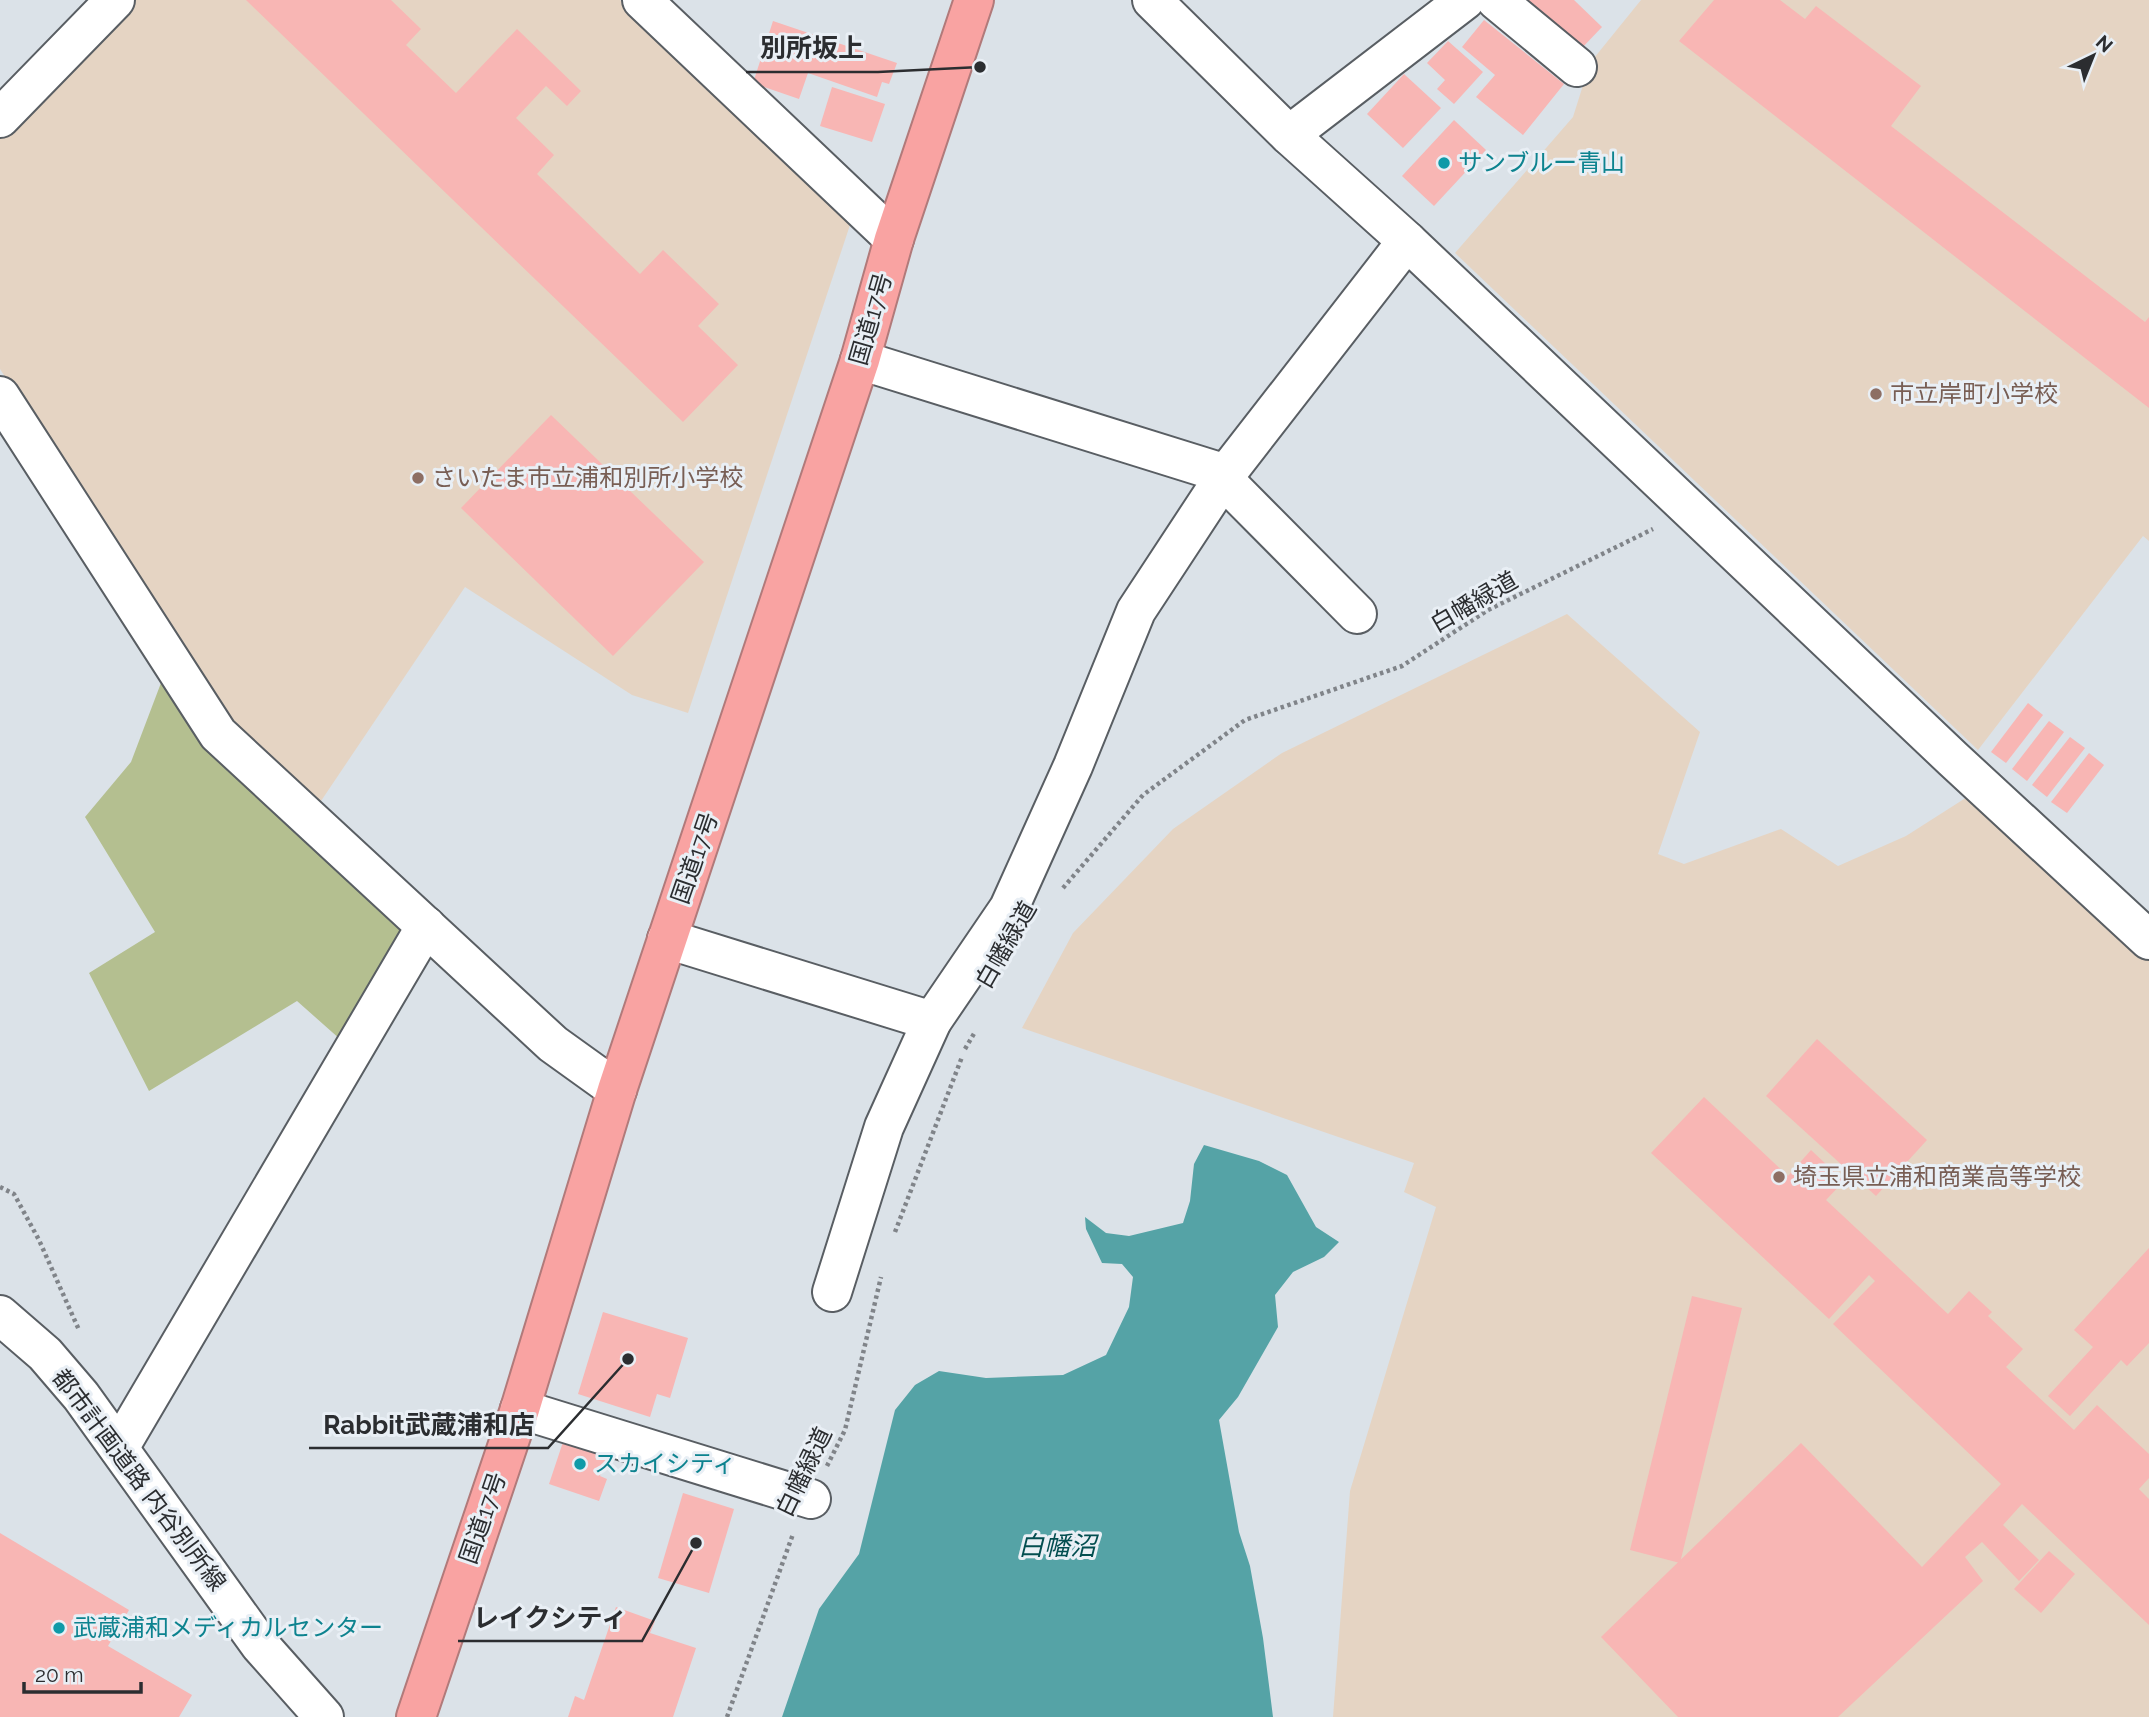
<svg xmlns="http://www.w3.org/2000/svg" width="2149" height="1717" viewBox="0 0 2149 1717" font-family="Raleway,'Noto Sans JP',sans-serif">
<rect width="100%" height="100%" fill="#dbe2e8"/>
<g fill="#e5d4c3">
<path d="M136,0H620L850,225L688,713L632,695L465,587L321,801L232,726L0,369V138Z"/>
<path d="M1641,0H2149V541L2143,536L1978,750L1455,253L1573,117L1590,63Z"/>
<path d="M1567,614L1700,732L1658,854L1684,864L1781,829L1838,866L1906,836L1975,792L2149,954V1717H1333L1350,1491L1436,1207L1404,1192L1414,1163L1022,1028L1073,933L1173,829L1282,753Z"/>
</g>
<path fill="#b4bf90" d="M164,675L406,931L341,1040L297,1001L149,1091L89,973L155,932L85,817L131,762Z"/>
<path fill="#55a3a6" d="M1204,1145L1259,1161L1287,1175L1316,1227L1339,1242L1324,1257L1293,1272L1275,1295L1278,1327L1238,1397L1219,1420L1239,1532L1250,1566L1263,1638L1273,1717H782L819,1609L859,1554L895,1410L915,1385L939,1371L986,1378L1063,1375L1106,1355L1129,1307L1133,1277L1122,1264L1102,1263L1086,1229L1085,1217L1106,1233L1129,1236L1183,1223L1190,1201L1194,1164Z"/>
<g fill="#f8b6b4">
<path d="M246,0H391L421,29L406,45L456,93L517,29L581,91L567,106L546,86L516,118L554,155L537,174L640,274L663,250L719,304L698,326L738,365L683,422Z"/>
<path d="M1527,0H1574L1602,27L1580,50Z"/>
<path d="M1714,0H1780L1805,19L1816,6L1921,86L1891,126L2145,322L2149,317V408L1679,41Z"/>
<path d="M1484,20L1564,84L1523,135L1476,97L1495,75L1462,47Z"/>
<path d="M773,21L897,63L889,84L882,82L877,97L808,73L799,99L753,83Z"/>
<path d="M1448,41L1483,72L1454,104L1437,89L1445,80L1427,63Z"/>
<path d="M1404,74L1441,108L1403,148L1367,114Z"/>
<path d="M832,87L885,104L872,142L820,126Z"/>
<path d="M1454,120L1486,150L1434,206L1402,176Z"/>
<path d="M551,415L704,562L613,656L461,508Z"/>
<path d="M2028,703L2043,715L2006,763L1991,752Z"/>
<path d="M2049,721L2064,732L2027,781L2012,769Z"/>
<path d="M2070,737L2085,748L2047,797L2032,785Z"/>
<path d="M2089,753L2104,765L2067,813L2051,802Z"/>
<path d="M1817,1039L1927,1140L1876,1196L1766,1096Z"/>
<path d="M1704,1097L1788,1176L1811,1150L1844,1181L1826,1200L1948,1314L1969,1291L1992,1312L1988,1316L2023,1349L2006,1367L2074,1430L2097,1405L2149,1454V1478L2139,1489L2149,1499V1625L2022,1504L2003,1525L2039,1560L2019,1581L1982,1542L1965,1557L1983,1581L1838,1717H1678L1601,1637L1801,1443L1922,1567L2001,1484L1833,1324L1875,1281L1869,1275L1829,1319L1651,1153Z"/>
<path d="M2149,1248V1343L2127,1366L2121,1360L2070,1416L2048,1396L2093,1347L2074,1330Z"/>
<path d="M1692,1296L1742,1308L1680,1563L1630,1550Z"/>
<path d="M603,1312L688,1338L670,1398L657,1394L650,1417L578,1394Z"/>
<path d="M565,1436L609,1452L600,1476L607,1479L599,1501L549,1484Z"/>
<path d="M683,1493L734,1509L709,1593L658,1578Z"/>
<path d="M0,1533L129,1610L108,1646L192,1695L179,1717H0Z"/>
<path d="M2049,1551L2075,1574L2041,1613L2014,1589Z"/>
<path d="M616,1607L655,1621L650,1633L696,1648L673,1717H568L575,1696L584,1700Z"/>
</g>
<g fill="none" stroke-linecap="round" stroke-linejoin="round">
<g stroke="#595e63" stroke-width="42">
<g id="minor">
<path d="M642,0L894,239"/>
<path d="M1152,0L1289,135L1407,241L1953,759L2149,940"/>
<path d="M1496,0L1577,67"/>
<path d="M0,118L115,0"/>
<path d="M1289,135L1465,0"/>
<path d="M860,360L1226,474"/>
<path d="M0,396L218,734L553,1044L617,1090"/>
<path d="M1223,479L1357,614"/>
<path d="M667,939L932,1021"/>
<path d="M832,1292L884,1127L932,1021L1009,908L1073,766L1136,611L1226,474L1407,241"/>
<path d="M0,1315L45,1354L81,1396L260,1645L324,1717"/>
<path d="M520,1409L811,1499"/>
<path d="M119,1448L426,926"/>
</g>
</g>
<g stroke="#b17a7a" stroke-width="42">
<path id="highway" d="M416,1717L520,1409L617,1090L860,360L894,239L974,0"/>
</g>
<g stroke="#808489" stroke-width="4.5" stroke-dasharray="3.5 3.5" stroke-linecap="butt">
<path d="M1063,888L1143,795L1245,720L1402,666L1488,610L1653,529"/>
<path d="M965,1049L975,1032"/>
<path d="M0,1187L14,1194L39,1240L79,1330"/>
<path d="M895,1232L962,1057"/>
<path d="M827,1466L845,1430L881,1277"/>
<path d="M727,1717L793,1534"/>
</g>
<use href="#minor" stroke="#fff" stroke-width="38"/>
<use href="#highway" stroke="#f9a3a2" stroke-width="38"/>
</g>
<g fill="#0f9aa8" stroke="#e9eff5" stroke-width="2.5">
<circle cx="1444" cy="163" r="7"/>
<circle cx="580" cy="1464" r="7"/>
<circle cx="59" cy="1628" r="7"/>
</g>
<g fill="#8d6e63" stroke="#e9eff5" stroke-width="2.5">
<circle cx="1876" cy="394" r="7"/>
<circle cx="418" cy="478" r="7"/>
<circle cx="1779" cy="1177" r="7"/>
</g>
<g text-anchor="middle" stroke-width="6" stroke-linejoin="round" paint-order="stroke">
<g font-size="24" fill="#0d838f" stroke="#e9eff5" text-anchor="start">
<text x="1458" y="171">サンブルー青山</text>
<text x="594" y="1472">スカイシティ</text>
<text x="73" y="1636">武蔵浦和メディカルセンター</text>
</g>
<g font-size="24" fill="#2b2d30" stroke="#e9eff5">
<text transform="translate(871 319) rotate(-74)" y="8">国道17号</text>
<text transform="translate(1474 602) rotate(-30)" y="8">白幡緑道</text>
<text transform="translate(695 858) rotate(-71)" y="8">国道17号</text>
<text transform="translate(1006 945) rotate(-60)" y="8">白幡緑道</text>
<text transform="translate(804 1472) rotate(-64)" y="8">白幡緑道</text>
<text transform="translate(139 1480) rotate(53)" y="8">都市計画道路 内谷別所線</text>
<text transform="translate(483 1518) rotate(-71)" y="8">国道17号</text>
</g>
<g font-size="24" fill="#785e54" stroke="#e9eff5" text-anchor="start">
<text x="1890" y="402">市立岸町小学校</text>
<text x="432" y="486">さいたま市立浦和別所小学校</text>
<text x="1793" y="1185">埼玉県立浦和商業高等学校</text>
</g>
<g font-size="26" font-style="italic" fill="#034e50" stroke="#e9eff5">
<text x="1057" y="1555">白幡沼</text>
</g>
</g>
<path fill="none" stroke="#2b2d30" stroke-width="2.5" d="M980 67L878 72H746M628 1359L548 1448H309M696 1543L642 1641H458"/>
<g fill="#2b2d30" stroke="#e9eff5" stroke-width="2.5">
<circle cx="980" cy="67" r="7"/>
<circle cx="628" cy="1359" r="7"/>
<circle cx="696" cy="1543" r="7"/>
</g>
<g font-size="26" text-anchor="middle" font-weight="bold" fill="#2b2d30" stroke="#e9eff5" stroke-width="6" stroke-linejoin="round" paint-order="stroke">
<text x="812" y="57">別所坂上</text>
<text x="429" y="1434">Rabbit武蔵浦和店</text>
<text x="550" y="1627">レイクシティ</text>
</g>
<g transform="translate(2093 56) rotate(43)" stroke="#e9eff5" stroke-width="5" paint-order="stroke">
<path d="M0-5L12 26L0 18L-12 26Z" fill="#2b2d30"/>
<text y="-10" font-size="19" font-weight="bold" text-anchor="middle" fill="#2b2d30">N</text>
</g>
<path d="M24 1682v10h117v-10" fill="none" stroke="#2b2d30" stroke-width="3.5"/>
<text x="35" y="1682" font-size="21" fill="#2b2d30" stroke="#e9eff5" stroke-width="5" paint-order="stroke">20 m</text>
</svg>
